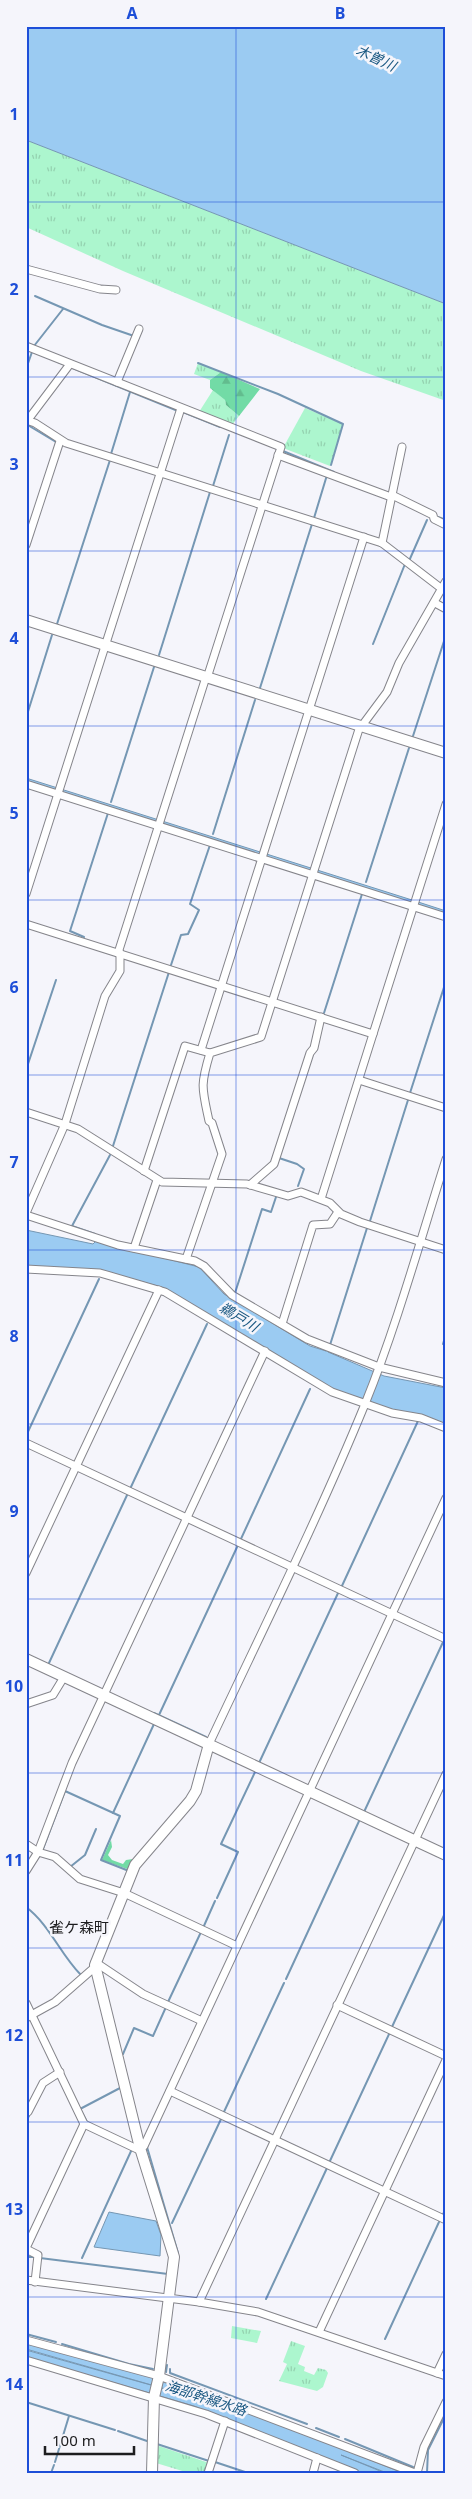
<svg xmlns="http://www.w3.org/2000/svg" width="472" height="2499" viewBox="0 0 472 2499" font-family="'Noto Sans','Noto Sans JP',sans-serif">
<defs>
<pattern id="grass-tufts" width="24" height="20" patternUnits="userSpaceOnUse" patternTransform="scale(1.25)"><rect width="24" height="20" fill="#acf6ce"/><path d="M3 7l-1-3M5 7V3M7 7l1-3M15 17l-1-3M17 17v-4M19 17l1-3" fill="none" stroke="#94d2b0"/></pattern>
<pattern id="forest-firs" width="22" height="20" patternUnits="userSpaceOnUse" patternTransform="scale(1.25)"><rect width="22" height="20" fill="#72dba6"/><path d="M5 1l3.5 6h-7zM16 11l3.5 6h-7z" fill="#62bc8e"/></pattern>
</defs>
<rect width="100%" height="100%" fill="#f5f5fb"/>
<g fill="url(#grass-tufts)">
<path d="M26,140L446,304V401L361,371L123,271L26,227Z"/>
<path d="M198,363L221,372L210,380L194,374Z"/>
<path d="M213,390L225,400L226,405L239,416L232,425L199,412Z"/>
<path d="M305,408L343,424L330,466L283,448Z"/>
<path d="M232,2326L261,2331L257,2343L231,2338Z"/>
<path d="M291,2341L305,2346L298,2364L305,2367L304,2371L314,2375L318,2368L326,2370L328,2373L323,2387L317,2391L279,2381L287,2364L283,2362Z"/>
<path d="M156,2445L209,2463L206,2473H189L156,2463Z"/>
</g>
<g fill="url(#forest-firs)">
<path d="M221,372L260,389L239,416L226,405L225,400L210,388V380Z"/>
<path d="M111,1840L112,1847L108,1855L112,1860L123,1864L126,1860L133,1859L130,1870L102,1860Z"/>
</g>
<g fill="#9bcbf2" stroke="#7597b3">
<path d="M26,26H446V304L26,140Z"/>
<path d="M26,778L412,900L446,911V915L26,782Z"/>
<path d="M26,1230L93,1244L96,1241L199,1267L224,1294L310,1346L326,1351L329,1349L328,1352L384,1376L446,1388V1424L393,1411L361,1398L339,1393L161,1287L104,1271L26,1267Z"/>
<path d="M109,2212L156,2221L161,2235L160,2256L94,2247Z"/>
<path d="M26,2342L158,2379L212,2397L403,2473H387L341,2455L385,2473H362L194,2406L26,2357V2350L190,2396L26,2349Z"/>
</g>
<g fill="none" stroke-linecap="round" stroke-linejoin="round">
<g stroke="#7597b3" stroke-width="2">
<path d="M35,296L102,325L134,336"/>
<path d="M34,346L63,309"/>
<path d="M58,362L178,411"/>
<path d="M198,363L278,394L343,424L331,465"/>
<path d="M26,369L32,352"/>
<path d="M183,412L220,427"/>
<path d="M26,424L56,442"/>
<path d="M283,451L334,472"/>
<path d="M111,454L130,392"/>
<path d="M213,486L229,435"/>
<path d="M438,517L446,520"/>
<path d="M314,518L327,475"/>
<path d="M409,561L427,520"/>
<path d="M57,624L110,460"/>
<path d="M373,644L405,564"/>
<path d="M159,655L210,492"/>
<path d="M260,688L312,524"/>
<path d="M26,718L52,635"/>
<path d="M413,736L446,635"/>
<path d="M111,802L154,667"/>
<path d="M213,834L255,700"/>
<path d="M366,882L409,748"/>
<path d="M84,937L70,931L108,813"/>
<path d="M171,965L181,935L188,934L199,910L190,904L210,845"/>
<path d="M324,1013L362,894"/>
<path d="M26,1070L56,980"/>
<path d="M410,1093L446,981"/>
<path d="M113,1146L169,972"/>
<path d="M279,1158L297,1164L304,1169L298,1186"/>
<path d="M370,1221L408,1100"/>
<path d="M95,1234L72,1226L110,1155"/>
<path d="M235,1293L262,1209L271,1212L276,1197"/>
<path d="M446,1334L443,1344L446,1345"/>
<path d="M330,1345L367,1228"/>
<path d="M26,1436L99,1279"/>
<path d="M130,1489L207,1324"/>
<path d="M240,1541L310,1389"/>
<path d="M341,1588L418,1421"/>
<path d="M49,1663L128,1493"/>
<path d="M154,1713L206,1737"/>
<path d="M159,1715L238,1545"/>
<path d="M259,1763L339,1591"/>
<path d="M364,1812L444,1640"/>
<path d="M113,1813L154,1724"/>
<path d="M43,1849L65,1791L120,1816L101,1860L129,1871"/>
<path d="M70,1867L85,1855L96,1829"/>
<path d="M217,1898L238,1852L221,1844L256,1770"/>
<path d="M26,1907C50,1925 60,1954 81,1975"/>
<path d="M203,1928L215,1901"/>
<path d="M286,1979L360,1819"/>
<path d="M168,2002L201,1932"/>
<path d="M391,2029L446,1911"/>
<path d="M123,2054L134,2028L153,2036L166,2007"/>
<path d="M223,2114L284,1983"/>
<path d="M26,2121L29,2116"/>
<path d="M87,2122L80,2109L120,2088"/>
<path d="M147,2147L178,2253L177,2269"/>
<path d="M329,2163L390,2032"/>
<path d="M443,2214L446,2209"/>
<path d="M172,2223L222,2117"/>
<path d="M26,2257H35"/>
<path d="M40,2258L168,2274"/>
<path d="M82,2258L132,2149"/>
<path d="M266,2299L327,2168"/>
<path d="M26,2334L56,2342"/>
<path d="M385,2339L439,2222"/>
<path d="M62,2344L129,2364L153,2369"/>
<path d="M170,2369V2373L307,2424"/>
<path d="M166,2372L167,2365"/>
<path d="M26,2402L115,2430"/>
<path d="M316,2428L339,2437"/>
<path d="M118,2431L147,2441"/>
<path d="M345,2439L413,2467"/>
<path d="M157,2444L209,2461"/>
<path d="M55,2462L69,2416"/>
<path d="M215,2462L248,2473"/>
<path d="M51,2473L54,2465"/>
<path d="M427,2473L428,2450L446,2414"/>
</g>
<g stroke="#85858b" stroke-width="9">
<g id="street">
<path d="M26,269L100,289L116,290"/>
<path d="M26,346L281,447L207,678"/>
<path d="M117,382L139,329"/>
<path d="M26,420L35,423L66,443L382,543L442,589"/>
<path d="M27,421L70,364"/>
<path d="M278,455L391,497"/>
<path d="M392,495L433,515L434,519L446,525"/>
<path d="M382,543L402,447"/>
<path d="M26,545L60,441"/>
<path d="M435,603L446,609"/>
<path d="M361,727L387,692L399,663L446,581"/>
<path d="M26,784L446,917"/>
<path d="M26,894L181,408"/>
<path d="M26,924L373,1034L321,1199"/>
<path d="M118,953L206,677"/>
<path d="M373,1034L446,804"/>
<path d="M201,1050L364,537"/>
<path d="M359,1080L446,1108"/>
<path d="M26,1112L78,1129L162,1182L247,1184L288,1196L301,1192L330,1203L341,1214L360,1222L446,1250"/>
<path d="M144,1171L185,1046L210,1053"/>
<path d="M250,1185L274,1164L310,1053L314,1048L321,1017"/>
<path d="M26,1213L65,1124L105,996L120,971V953"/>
<path d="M26,1215L118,1245L195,1261L204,1266L232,1295L307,1339L379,1367L446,1383"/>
<path d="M134,1248L157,1180"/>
<path d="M186,1259L222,1154L212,1123L209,1121C202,1088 200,1086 210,1053L261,1037L360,726"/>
<path d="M26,1269L100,1273L165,1292L332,1392L392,1413L421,1418L446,1428"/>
<path d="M282,1324L313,1225L330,1224L338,1212"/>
<path d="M26,1443L446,1639"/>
<path d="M26,1573L159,1290"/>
<path d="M26,1704L53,1695L64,1677"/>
<path d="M209,1744C262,1631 318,1519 365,1404C397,1325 420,1241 446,1159"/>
<path d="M26,1844L38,1852L55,1857L80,1879L124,1893L237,1946"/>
<path d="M26,1871L38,1852L72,1763L265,1351"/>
<path d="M95,1962L143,1994L202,2021"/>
<path d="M26,2003L84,2124L137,2149L144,2146L446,1498"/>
<path d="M337,2005L446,2056"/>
<path d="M26,2018L55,2002L95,1967"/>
<path d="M170,2091L446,2220"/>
<path d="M26,2111L28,2112L43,2083L60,2072"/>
<path d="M26,2248L84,2124"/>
<path d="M26,2249L38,2255L35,2282"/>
<path d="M26,2280L199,2302L258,2312L446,2376"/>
<path d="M199,2302L446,1774"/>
<path d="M319,2332L446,2060"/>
<path d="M26,2340L159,2376L415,2473"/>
<path d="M26,2360L206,2414L355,2473"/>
<path d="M437,2373L446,2354"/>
<path d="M208,2473L225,2421"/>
<path d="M313,2473L317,2458"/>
<path d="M417,2473L424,2447L446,2402"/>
</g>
</g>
<g stroke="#85858b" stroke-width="12">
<g id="secondary">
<path d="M26,620L446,753"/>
<path d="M26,1659L446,1855"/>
<path d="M152,2473L154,2397L159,2376L174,2257L140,2148L95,1965L135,1865L190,1801L196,1791L209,1744"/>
</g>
</g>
<use href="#street" stroke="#fff" stroke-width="7"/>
<use href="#secondary" stroke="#fff" stroke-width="10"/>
</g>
<path fill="none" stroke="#1d4ed8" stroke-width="1" stroke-opacity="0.55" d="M236,26V2473M26,202H446M26,377H446M26,551H446M26,726H446M26,900H446M26,1075H446M26,1250H446M26,1424H446M26,1599H446M26,1773H446M26,1948H446M26,2122H446M26,2297H446"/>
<g text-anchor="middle" stroke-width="5" stroke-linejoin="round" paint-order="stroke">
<g font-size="14" font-style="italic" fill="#1a5882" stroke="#f5f5fb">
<text transform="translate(376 58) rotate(25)" y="5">木曽川</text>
<text transform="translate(239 1317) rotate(31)" y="5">鵜戸川</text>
<text transform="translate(206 2398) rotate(18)" y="5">海部幹線水路</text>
</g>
<g font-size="15" fill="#1d1d1f" stroke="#f5f5fb">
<text x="79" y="1933">雀ケ森町</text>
</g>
</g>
<rect width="472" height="2499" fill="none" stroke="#f5f5fb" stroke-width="55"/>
<path d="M45 2446v8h89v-8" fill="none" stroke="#1d1d1f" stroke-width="2.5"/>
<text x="52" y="2446" font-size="15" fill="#1d1d1f" stroke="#f5f5fb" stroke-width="4" paint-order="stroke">100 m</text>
<rect x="28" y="28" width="416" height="2444" fill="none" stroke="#1d4ed8" stroke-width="2"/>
<g font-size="16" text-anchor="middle" font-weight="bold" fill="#1d4ed8">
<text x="132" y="19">A</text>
<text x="340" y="19">B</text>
<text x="14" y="120">1</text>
<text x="14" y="295">2</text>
<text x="14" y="470">3</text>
<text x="14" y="644">4</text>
<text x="14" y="819">5</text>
<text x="14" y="993">6</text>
<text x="14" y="1168">7</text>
<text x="14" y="1342">8</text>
<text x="14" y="1517">9</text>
<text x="14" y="1692">10</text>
<text x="14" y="1866">11</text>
<text x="14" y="2041">12</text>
<text x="14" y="2215">13</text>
<text x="14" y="2390">14</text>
</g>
</svg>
